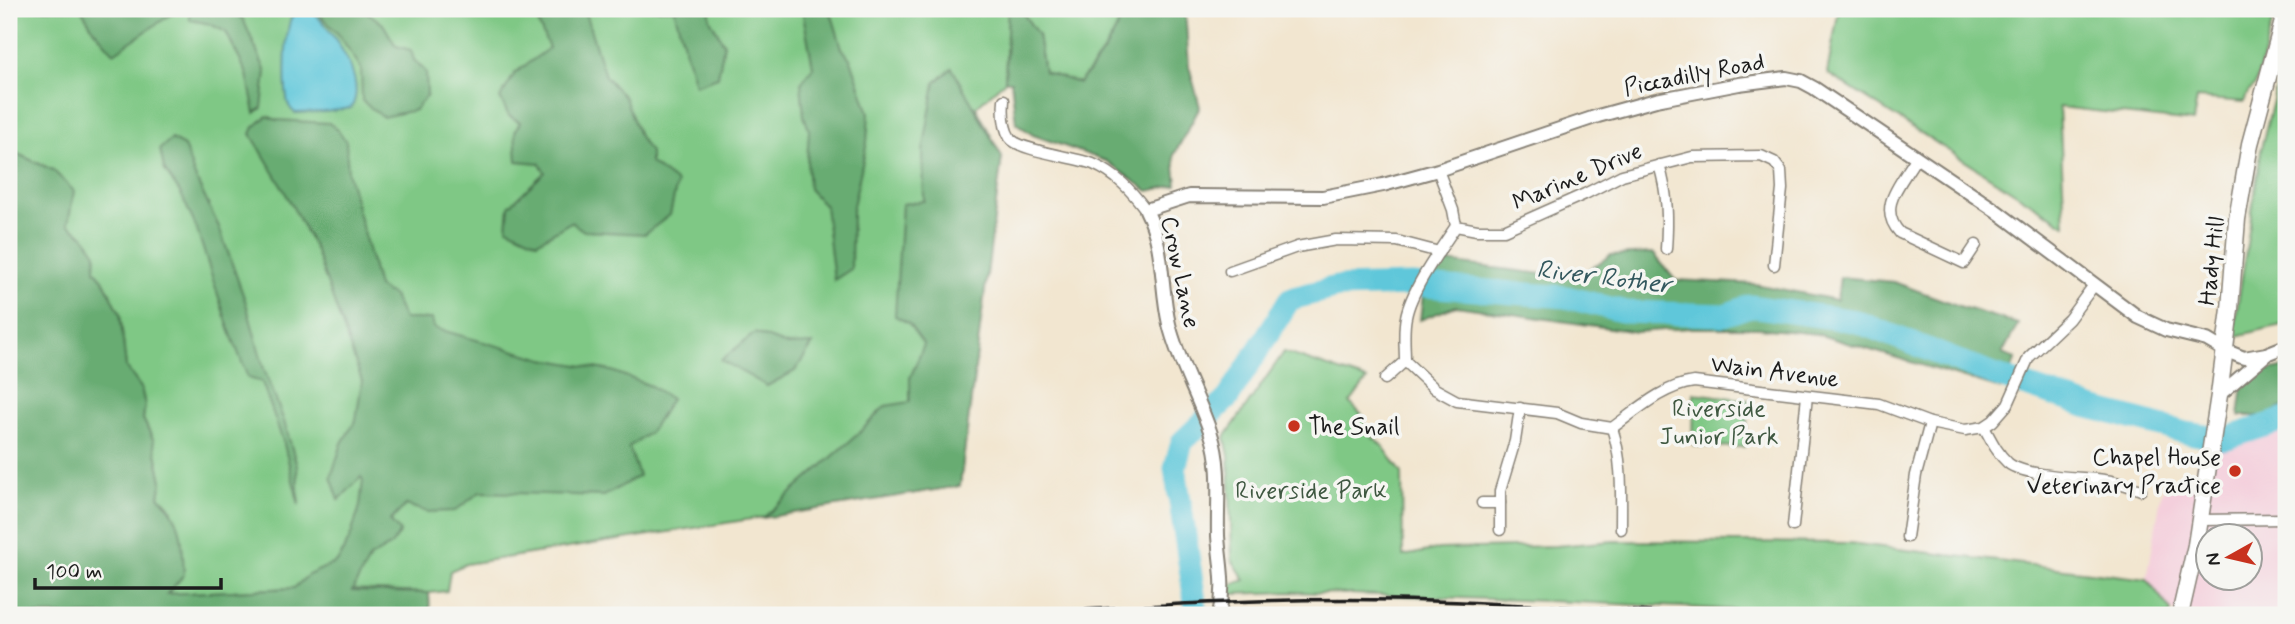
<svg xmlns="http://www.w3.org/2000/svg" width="2295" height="624" viewBox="0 0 2295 624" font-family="Mynerve,sans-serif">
<rect width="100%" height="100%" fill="#f6f6f2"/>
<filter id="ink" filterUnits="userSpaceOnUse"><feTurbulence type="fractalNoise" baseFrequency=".0143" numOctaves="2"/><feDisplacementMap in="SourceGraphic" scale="14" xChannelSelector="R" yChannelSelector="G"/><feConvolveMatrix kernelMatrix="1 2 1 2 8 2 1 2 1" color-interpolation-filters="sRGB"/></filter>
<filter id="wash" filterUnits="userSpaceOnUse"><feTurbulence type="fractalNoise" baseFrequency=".00686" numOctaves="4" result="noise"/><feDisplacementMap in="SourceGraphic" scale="28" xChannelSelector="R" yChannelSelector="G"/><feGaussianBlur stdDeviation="1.57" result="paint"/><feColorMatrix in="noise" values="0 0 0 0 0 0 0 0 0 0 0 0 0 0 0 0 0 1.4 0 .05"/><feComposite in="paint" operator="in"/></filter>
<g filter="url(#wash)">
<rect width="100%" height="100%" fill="#f2e6d0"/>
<path fill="#f4cfdc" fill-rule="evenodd" d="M2286,429V614L2228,615L2171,611L2147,579L2162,490L2184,484L2195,485L2201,441L2232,447ZM2208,536H2250V578H2208Z"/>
<g fill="#7fc885" stroke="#4e7250" stroke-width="2">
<path d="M9,9H1008L1005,81L976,107L1002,157L979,302L960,486L466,564L450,571L447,591L429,593L294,588L166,594L172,509L159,496L162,481L153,439L143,419L145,405L141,388L126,367L120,313L103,279L95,270L84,236L68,224L53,170L9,150Z"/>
<path d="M1020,9H1124C1116,37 1098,60 1079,83L1044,73L1038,35Z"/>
<path d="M1839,9H2276L2255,86L2248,92L2244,102L2197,98L2193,122L2059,107L2065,225L1827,73Z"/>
<path d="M2286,50V324L2233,337L2262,144Z"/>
<path d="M1284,352L1367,380L1350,403L1363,416L1365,430L1382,445L1402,473L1403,556L1439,549L1555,546L1615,541L1849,543L2147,579L2171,611L2170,615H1854L1573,602L1292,592L1229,594L1230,585L1245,580L1232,560L1229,456L1225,437Z"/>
<path d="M1694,393L1749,400L1745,447L1693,446Z"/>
</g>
<g fill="#67ac72" stroke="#426447" stroke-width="2">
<path d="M81,9H179L114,53L94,30Z"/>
<path d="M190,9H231L243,19L266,72L262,108L255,113L247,74L226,32L210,24L190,20Z"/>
<path d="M314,9H363L383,24L396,46L411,50L414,60L426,72L427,95L415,110L383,117L362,101L361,68L339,35Z"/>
<path d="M532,9H584L605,76L625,98L640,138L650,152V163L677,183L670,215L645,234L584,231L571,222L537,242L507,228L509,206L545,172L539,163L517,161L515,132L520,122L509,116L500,98L515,73L549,48Z"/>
<path d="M674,9H710V19L724,44L718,77L695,85Z"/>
<path d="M802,9H830L842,48L851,60L869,113L867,142L852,211L851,269L834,280L825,206L809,189L807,162L809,130L804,116L801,83L813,67Z"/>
<path d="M1008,9H1020L1038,35L1044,72L1079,83C1098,61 1116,37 1124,9H1185L1189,66L1200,107L1174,155L1177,185L1148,191L1106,161L1033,135L1016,123L1011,81H1005Z"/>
<path d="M952,68L1002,157L960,486L763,518L858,434L885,406L910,402V378L924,345L908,323L895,316L902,204L924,201L923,151L935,83Z"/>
<path d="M267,116L277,120L329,123L338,130L346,141L348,173L378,287L393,296L404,319H432L434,328L544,359L612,371L651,386L671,399L650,432L629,447L639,476L604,496L480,492L455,511L427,512L406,505L390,521L400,532L391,545L370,558L352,591L429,593L430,611L289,615H9V150L53,170L74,191L68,224L84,236L96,253L95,270L103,279L120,313L126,367L141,388L145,405L143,419L153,439L162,481L159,496C185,522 182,541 184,575L167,594L294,588L308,575L337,562L350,538L360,506L363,480L361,477L339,500L331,477L342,443L356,420L362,381L315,249L279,181L251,134L254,127Z"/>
<path d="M171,139L184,146L195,177L219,227L246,303L264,369L284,421L297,466L299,505L284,444L262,382L248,378L229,329L196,227L181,194L164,169L160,149Z"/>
<path d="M1653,253L1675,280L1755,284L1837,300L1840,277L1894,282L1962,307L2018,324L2002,354L2016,359L2001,389L1817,334L1759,328H1690L1637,332L1456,306L1420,320L1423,294L1439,261L1576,278L1611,255Z"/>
<path d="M755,333L787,345L813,344L795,371L767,386L721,360Z"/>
<path d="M2286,367V405L2267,416H2239L2244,376Z"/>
</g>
<path fill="#5ec7da" stroke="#3d727b" stroke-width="2" d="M301,10H311C331,29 369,80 351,108L325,112L295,113C290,109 287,104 287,98C284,81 285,34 291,18Z"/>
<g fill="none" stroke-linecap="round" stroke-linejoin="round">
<path stroke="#5ec7da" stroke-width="23" d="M1197,615L1175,468L1182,442L1228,398L1290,299L1337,287L1412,285L1566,297L1626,312L1724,315L1750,306L1855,321L1991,374L2089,407L2187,433L2224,439L2286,419"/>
</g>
</g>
<g filter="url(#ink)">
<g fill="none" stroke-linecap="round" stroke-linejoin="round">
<g stroke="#878176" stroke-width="13">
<g id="minor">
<path d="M1004,100C1003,112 1003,127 1010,138C1019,151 1076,157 1093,164C1116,174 1131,190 1146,210"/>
<path d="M1916,158C1901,184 1876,207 1900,233L1964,263L1976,245"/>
<path d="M1659,165C1668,193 1668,221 1666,249"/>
<path d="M1438,170L1453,210L1456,226C1440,250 1411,290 1406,317C1403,331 1405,346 1405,361L1435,389L1457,401L1557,413L1581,423L1612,428C1637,410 1663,386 1694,382L1879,404L1930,423L1965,430L1984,427L1993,421L2008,404L2029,357L2069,319L2094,285"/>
<path d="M1456,226L1477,230H1504L1585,194L1622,175L1692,157L1761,156L1774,162L1781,171L1782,189L1774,265"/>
<path d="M1230,271L1297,247L1336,240L1397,241L1439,252"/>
<path d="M1385,379L1405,361"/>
<path d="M1984,427C1991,440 1997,453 2008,463C2025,477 2081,477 2104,480C2116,481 2129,486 2141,490"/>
<path d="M1612,428C1623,461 1621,495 1621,529"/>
<path d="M1482,503H1500"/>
<path d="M2200,520L2286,519"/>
<path d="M1793,526L1807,396"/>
<path d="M1500,530V491L1515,441L1520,408"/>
<path d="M1907,537L1916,475L1930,423"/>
</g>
</g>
<g stroke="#878176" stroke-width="16">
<g id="tertiary">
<path d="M2219,395L2266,355"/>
<path d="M1219,615C1226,584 1220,566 1218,536C1217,501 1222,467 1211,434C1199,397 1178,362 1169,324C1160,285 1165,247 1146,210L1189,196L1323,197L1383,185L1438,170L1598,116L1656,100L1739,84L1786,78L1801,81L1814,88L1995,210L2138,317L2166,330L2207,340L2224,350L2244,358L2266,354L2286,346"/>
</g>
</g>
<g stroke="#878176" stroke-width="19">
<path id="primary" d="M2180,615L2196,545L2219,395L2230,309L2237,219L2250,144L2286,10"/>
</g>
<use href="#minor" stroke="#fff" stroke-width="10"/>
<use href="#tertiary" stroke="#fff" stroke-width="12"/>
<use href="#primary" stroke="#fff" stroke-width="16"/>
<path stroke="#1c1c1c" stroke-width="3.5" d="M1009,615C1138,606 1268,597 1397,600C1504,602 1610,611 1716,615"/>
</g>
</g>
<g fill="#c8321e" stroke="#f6f6f2" stroke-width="2.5">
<circle cx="1294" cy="426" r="7"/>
<circle cx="2235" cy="471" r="7"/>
</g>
<g text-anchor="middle" stroke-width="7" stroke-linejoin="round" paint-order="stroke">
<g font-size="24" fill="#1c1c1c" stroke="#f6f6f2">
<text transform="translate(1694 74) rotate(-11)" y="8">Piccadilly Road</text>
<text transform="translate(1577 176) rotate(-23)" y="8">Marine Drive</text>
<text transform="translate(2211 261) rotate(-84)" y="8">Hady Hill</text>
<text transform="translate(1181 272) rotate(78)" y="8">Crow Lane</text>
<text transform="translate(1775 371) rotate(7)" y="8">Wain Avenue</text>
</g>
<g font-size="24" fill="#3f5841" stroke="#f6f6f2">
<text x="1719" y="416">Riverside<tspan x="1719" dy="28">Junior Park</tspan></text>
<text x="1311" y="498">Riverside Park</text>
</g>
<g font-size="24" fill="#1c1c1c" stroke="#f6f6f2" text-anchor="start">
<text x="1308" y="434">The Snail</text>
<text x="2221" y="465" text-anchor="end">Chapel House<tspan x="2221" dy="28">Veterinary Practice</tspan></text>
</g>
<g font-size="26" font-style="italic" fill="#33585e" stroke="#f6f6f2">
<text transform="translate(1604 276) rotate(7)" y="9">River Rother</text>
</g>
</g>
<rect width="2295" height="624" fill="none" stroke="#f6f6f2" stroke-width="35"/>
<g transform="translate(2229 557) rotate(262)"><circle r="33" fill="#f6f6f2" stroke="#9f9f9c" stroke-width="2"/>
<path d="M0-5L12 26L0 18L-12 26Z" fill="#c8321e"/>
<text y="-10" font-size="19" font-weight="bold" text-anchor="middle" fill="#1c1c1c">N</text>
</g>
<path d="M35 578v10h186v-10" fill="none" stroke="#1c1c1c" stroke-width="3.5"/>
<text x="46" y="578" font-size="21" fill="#1c1c1c" stroke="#f6f6f2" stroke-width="5" paint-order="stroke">100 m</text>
</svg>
